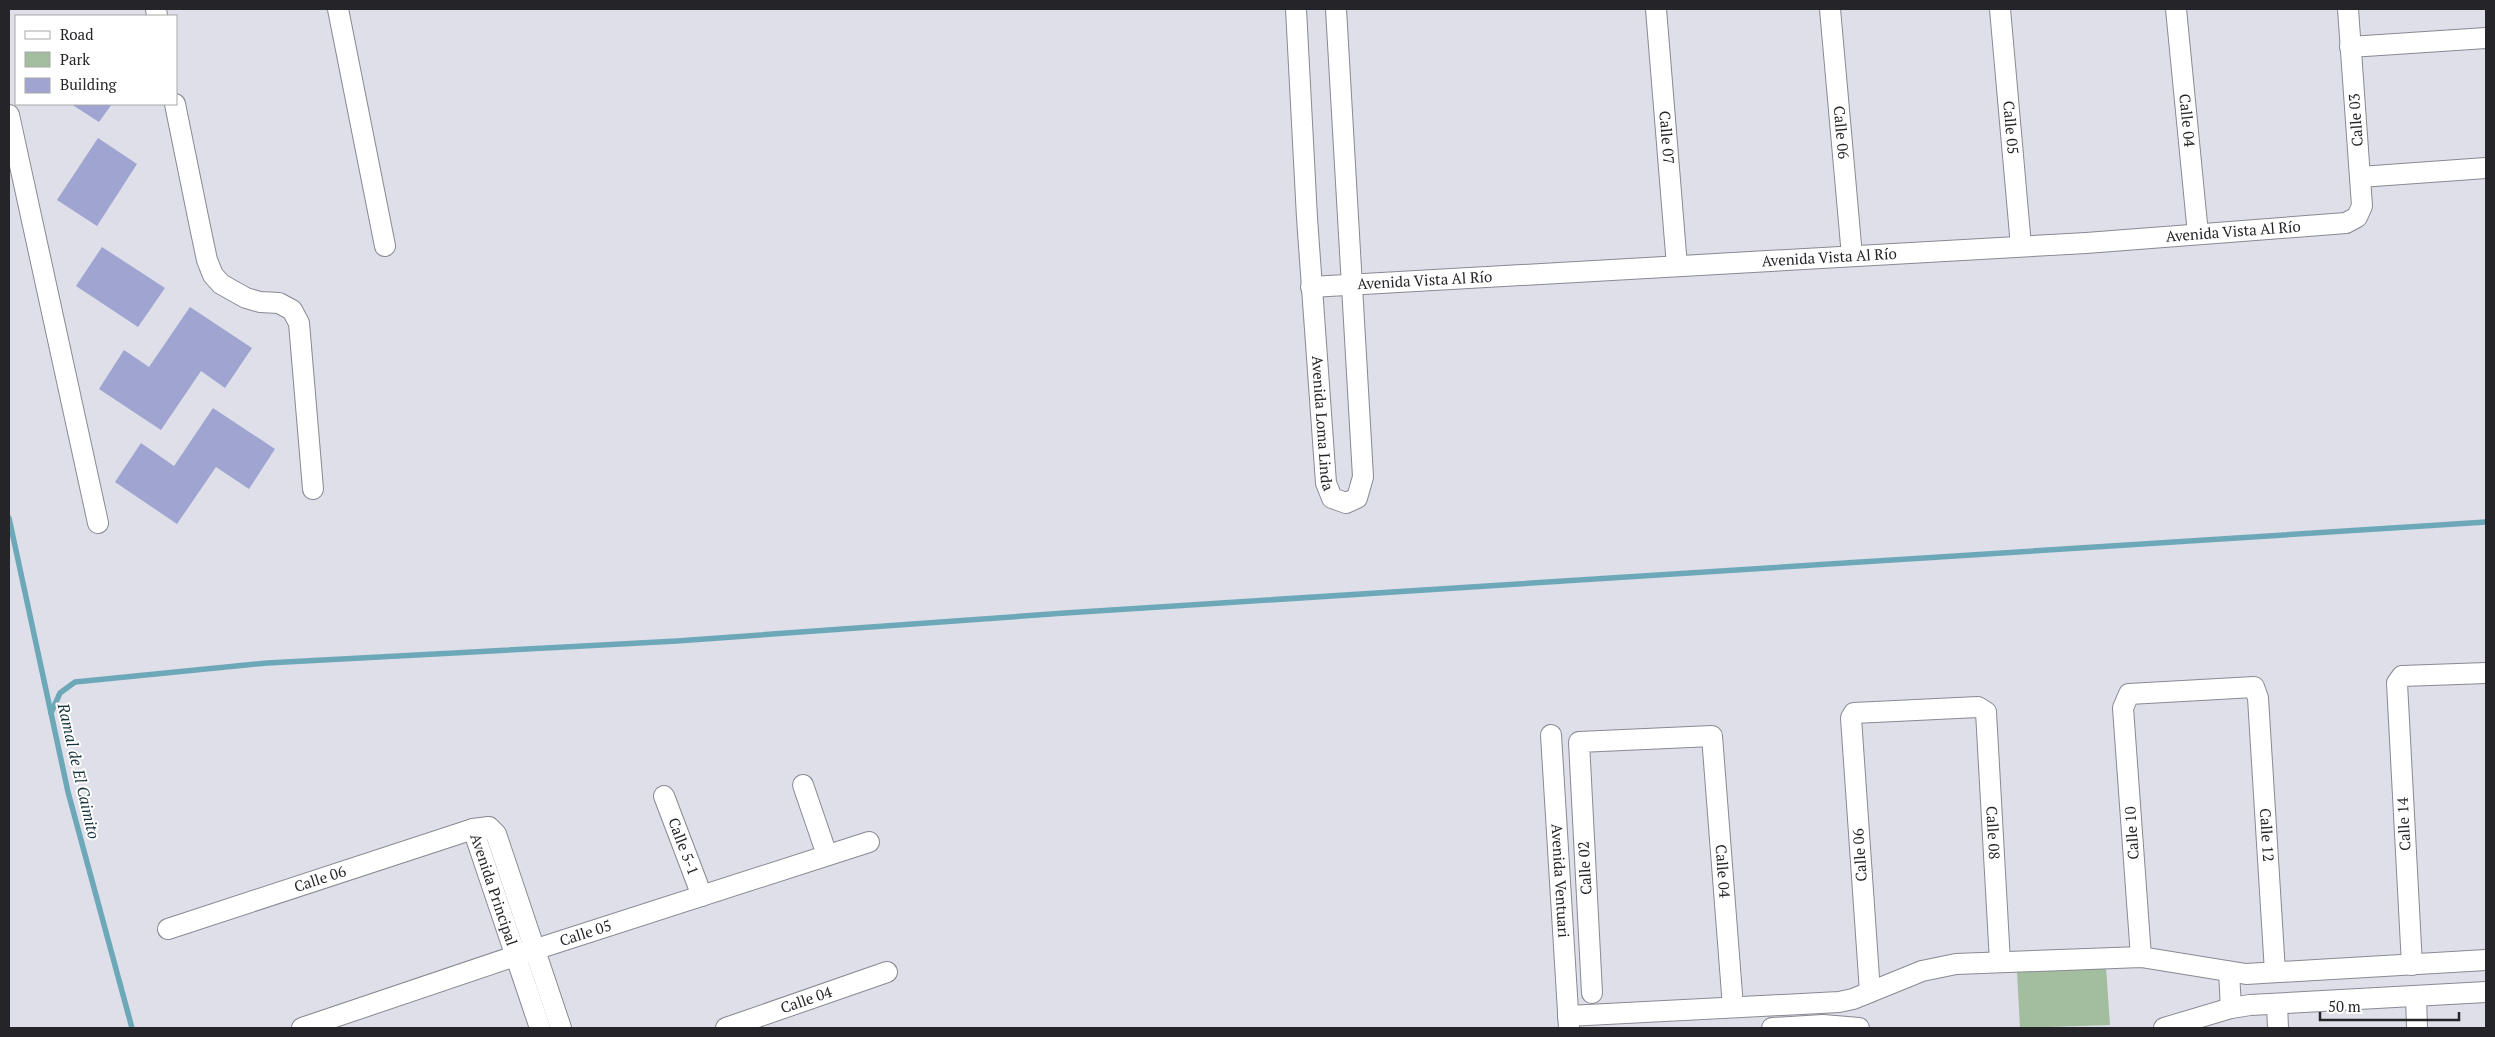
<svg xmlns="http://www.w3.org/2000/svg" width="2495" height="1037" viewBox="0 0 2495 1037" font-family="'PT Serif',serif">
<rect width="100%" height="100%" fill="#dedfe9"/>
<path fill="#a3be9e" d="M2106,967L2110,1025L2020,1028L2017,972Z"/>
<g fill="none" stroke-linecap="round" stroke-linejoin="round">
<g stroke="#6da8b9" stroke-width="5.5">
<path d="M9,518L68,792L132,1028"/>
<path d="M51,713L60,693L75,682L267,663L677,641L1065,613L2486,522"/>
</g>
</g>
<g fill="#9fa4d1">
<path d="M71,104H112L99,122Z"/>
<path d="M98,138L137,164L97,226L57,200Z"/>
<path d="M102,247L165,288L138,327L76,286Z"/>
<path d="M190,307L252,348L225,388L201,371L161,430L99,389L124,350L149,367Z"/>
<path d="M213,408L275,449L249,489L216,467L177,524L115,482L141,443L174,466Z"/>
</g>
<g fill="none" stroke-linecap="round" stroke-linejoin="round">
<g stroke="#888992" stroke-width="22">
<g id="street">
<path d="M156,9L157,16"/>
<path d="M338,9L385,246"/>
<path id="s1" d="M1296,9L1307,218L1326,483L1332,498L1346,503L1357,498L1363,477L1336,9"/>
<path id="s2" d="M1656,9L1677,266"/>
<path id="s3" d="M1830,9L1852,256"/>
<path id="s4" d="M2000,9L2021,246"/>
<path id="s5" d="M2176,9L2198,234"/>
<path d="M2350,47L2486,38"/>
<path d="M175,104L199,222L207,260L213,275L221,284L246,298L260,302L279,303L292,310L299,323L313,489"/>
<path d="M9,115L98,523"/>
<path d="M2360,177L2486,168"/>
<path id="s6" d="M1311,287L2086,243L2346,223L2357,217L2362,206L2348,9"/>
<path id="s7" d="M1551,735L1569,1028"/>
<path d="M803,785L827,855"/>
<path id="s8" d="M664,796L702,896"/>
<path id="s9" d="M473,829L540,1028"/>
<path id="s10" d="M168,929L473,829L489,827L496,834L561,1028"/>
<path id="s11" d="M2141,957L2123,708L2129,694L2254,687L2258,698L2275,972"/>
<path d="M2412,965L2397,683L2402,676L2486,673"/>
<path d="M2229,972L2231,1008"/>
<path id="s12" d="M1870,992L1851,718L1854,713L1978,707L1986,712L2000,962"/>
<path id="s13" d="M1592,993L1579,742L1712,736L1733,1007"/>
<path d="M2416,996L2417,1028"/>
<path d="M2277,1004L2278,1028"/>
<path d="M1568,1016L1839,1002L1853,999L1922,971L1956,964L2141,957L2246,974L2486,960"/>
<path id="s14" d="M302,1028L515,956L869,842"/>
<path id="s15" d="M726,1028L887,972"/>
<path d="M1772,1028L1823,1025L1859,1028"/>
<path d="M2164,1028L2231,1008L2250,1005L2486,992"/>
</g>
</g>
<use href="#street" stroke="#fff" stroke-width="20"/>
</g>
<g text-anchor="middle" stroke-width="4" stroke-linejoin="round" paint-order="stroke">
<g font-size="15" fill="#252529" stroke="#fff">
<text transform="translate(2356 120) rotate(-94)" y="5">Calle 03</text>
<text dy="5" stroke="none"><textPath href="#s5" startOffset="112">Calle 04</textPath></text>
<text dy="5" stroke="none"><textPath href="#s4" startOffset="119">Calle 05</textPath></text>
<text dy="5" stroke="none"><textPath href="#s3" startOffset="124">Calle 06</textPath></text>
<text dy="5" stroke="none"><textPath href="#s2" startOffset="129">Calle 07</textPath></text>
<text dy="5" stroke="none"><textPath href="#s6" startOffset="924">Avenida Vista Al Río</textPath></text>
<text dy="5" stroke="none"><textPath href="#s6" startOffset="519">Avenida Vista Al Río</textPath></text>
<text dy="5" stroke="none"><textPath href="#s6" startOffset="114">Avenida Vista Al Río</textPath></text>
<text dy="5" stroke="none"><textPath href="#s1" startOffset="415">Avenida Loma Linda</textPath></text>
<text transform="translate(2404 824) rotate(-93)" y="5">Calle 14</text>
<text dy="5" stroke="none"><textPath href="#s12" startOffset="535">Calle 08</textPath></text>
<text transform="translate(2132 833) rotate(-94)" y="5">Calle 10</text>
<text dy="5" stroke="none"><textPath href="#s11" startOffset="539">Calle 12</textPath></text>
<text dy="5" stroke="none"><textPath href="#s8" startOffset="54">Calle 5-1</textPath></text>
<text transform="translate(1860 855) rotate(-94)" y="5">Calle 06</text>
<text transform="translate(1585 868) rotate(-93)" y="5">Calle 02</text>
<text dy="5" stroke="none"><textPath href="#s13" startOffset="520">Calle 04</textPath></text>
<text dy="5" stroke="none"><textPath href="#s10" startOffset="160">Calle 06</textPath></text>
<text dy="5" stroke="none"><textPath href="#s7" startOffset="146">Avenida Ventuari</textPath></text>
<text dy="5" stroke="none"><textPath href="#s9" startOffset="64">Avenida Principal</textPath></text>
<text dy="5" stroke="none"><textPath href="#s14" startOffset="299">Calle 05</textPath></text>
<text dy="5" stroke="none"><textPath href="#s15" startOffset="85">Calle 04</textPath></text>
</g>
<g font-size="16" font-style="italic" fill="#16343c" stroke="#fff">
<text transform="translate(79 771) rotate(77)" y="6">Ramal de El Caimito</text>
</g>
</g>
<rect width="2495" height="1037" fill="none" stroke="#252529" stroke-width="20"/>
<rect x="15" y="15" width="162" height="90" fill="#ffffff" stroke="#a8a8a9"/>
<rect x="25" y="31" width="25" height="8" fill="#ffffff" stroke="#a8a8a9"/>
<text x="60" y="40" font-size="15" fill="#252529">Road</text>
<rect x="25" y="52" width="25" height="15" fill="#a3be9e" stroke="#a8a8a9"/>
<text x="60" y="65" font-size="15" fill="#252529">Park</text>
<rect x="25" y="78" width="25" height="15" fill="#9fa4d1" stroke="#a8a8a9"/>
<text x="60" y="90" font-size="15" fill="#252529">Building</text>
<path d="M2320 1012v8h139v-8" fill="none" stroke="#252529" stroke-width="2.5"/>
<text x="2328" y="1012" font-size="15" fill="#252529" stroke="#ffffff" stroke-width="4" paint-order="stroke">50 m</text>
</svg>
